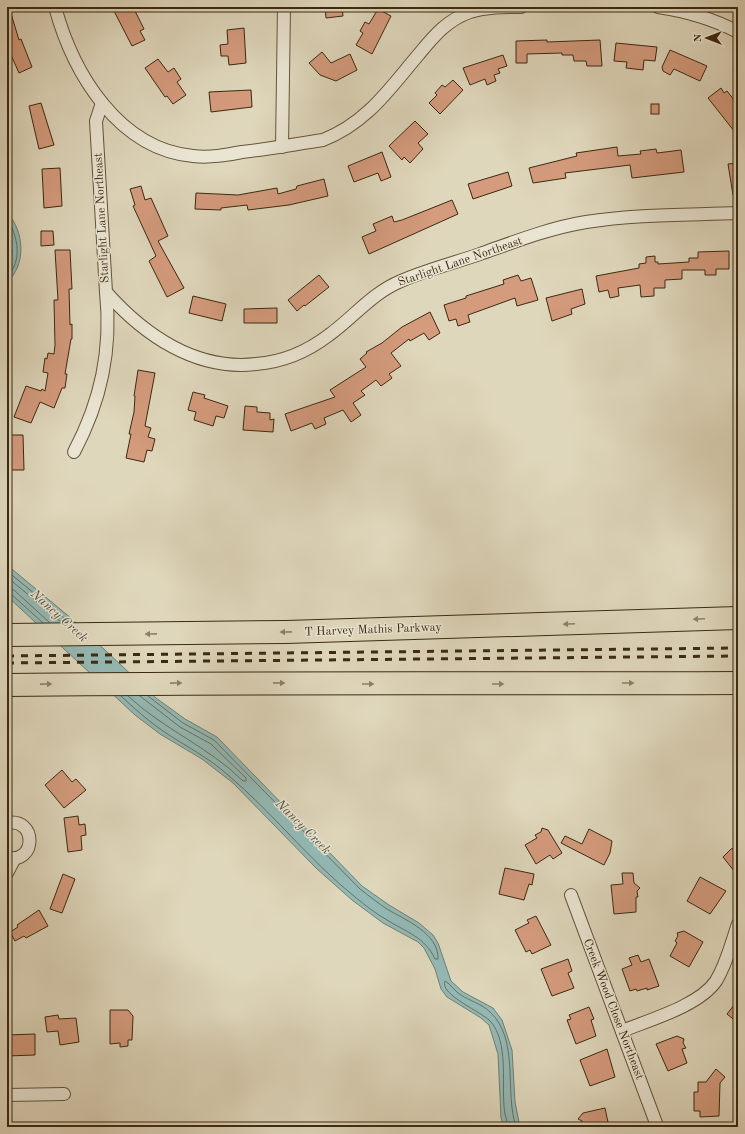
<svg xmlns="http://www.w3.org/2000/svg" width="745" height="1134" viewBox="0 0 745 1134" font-family="'Old Standard TT',serif">
<rect width="100%" height="100%" fill="#dfd7bc"/>
<filter id="stains"><feTurbulence type="fractalNoise" baseFrequency=".005" numOctaves="4"/><feColorMatrix values="0 0 0 0 .2 0 0 0 0 .09 0 0 0 0 .02 0 0 0 .5 -.17"/></filter>
<radialGradient id="worn" r=".72"><stop offset=".6" stop-color="#630" stop-opacity="0"/><stop offset="1" stop-color="#630" stop-opacity=".3"/></radialGradient>
<g fill="#94b9b5" stroke="#707f73">
<path d="M7,213C25,231 26,266 7,282Z"/>
<path d="M7,565L72,619L156,698L185,719L217,737L362,886L389,905L419,923L433,935L438,943L451,981L463,992L493,1008L502,1020L512,1050L515,1102L520,1127H504L501,1118L498,1054L489,1025L481,1018L447,997L441,989L435,969L424,948L418,942L383,923L352,900L316,868L233,783L202,759L160,734L135,715L7,596Z"/>
</g>
<g fill="none" stroke-linecap="round" stroke-linejoin="round">
<g stroke="#687162" stroke-width="1">
<path d="M7,219C18,235 23,262 7,276"/>
<path d="M7,230L12,251L7,270"/>
<path d="M7,571L69,622"/>
<path d="M7,577L61,622"/>
<path d="M7,588L14,590L50,623"/>
<path d="M7,593L11,594L43,623"/>
<path d="M121,696C134,708 148,721 163,731C185,746 208,757 228,775C273,813 309,860 355,897C365,905 376,914 387,920C406,932 425,937 435,959H438C439,933 405,920 387,909C378,903 369,896 360,889L214,740L183,723L148,696"/>
<path d="M128,696C163,729 209,747 243,781H246V778L211,744L180,727L140,696"/>
<path d="M508,1127C507,1120 504,1113 504,1106C502,1081 508,1042 491,1022C483,1012 439,995 445,981C451,984 455,992 461,995C470,1001 482,1004 490,1012C520,1040 504,1092 516,1127"/>
</g>
</g>
<g fill="#d49b7d" stroke="#3b2910">
<path d="M7,7H9L19,40L21,39L32,67L19,73L7,46Z"/>
<path d="M122,7H133L144,29L140,31L145,40L132,46L114,11Z"/>
<path d="M325,7H342L343,16L326,18Z"/>
<path d="M378,9L391,16L372,54L356,45L363,33L360,31L365,22L369,24Z"/>
<path d="M244,28L246,63L229,65L228,56H221L220,45L228,44L227,30Z"/>
<path d="M547,40V42L600,40L602,66H587L586,61H574L573,55H562V53L527,54V63H516V41Z"/>
<path d="M616,43L657,47L655,61L644,60L643,70L626,68L627,62L614,61Z"/>
<path d="M670,50L707,66L700,81L674,69L670,75L663,71L662,67Z"/>
<path d="M322,52L331,63L350,54L357,70L336,81L320,75L309,63Z"/>
<path d="M503,55L507,66L498,69L500,73L494,75L496,81L487,85L485,79L470,85L463,68Z"/>
<path d="M158,59L168,72L174,68L181,79L177,82L186,95L173,104L167,96L165,97L145,68Z"/>
<path d="M453,80L463,90L440,114L429,103L437,95L435,93L442,85L445,87Z"/>
<path d="M721,88L724,93L727,91L738,105V136L708,98Z"/>
<path d="M251,90L252,107L211,112L209,92Z"/>
<path d="M41,103L54,145L39,149L29,106Z"/>
<rect x="651" y="104" width="8" height="10"/>
<path d="M415,121L428,134L418,143L423,149L410,163L404,157L402,160L389,146Z"/>
<path d="M617,147L618,156L641,154L640,151L656,149L657,153L681,150L684,172L632,178L630,165L565,173L566,178L533,183L529,168L577,156L576,153Z"/>
<path d="M382,152L391,177L381,181L378,173L354,182L348,166Z"/>
<path d="M738,163V195H733L728,164Z"/>
<path d="M60,168L62,206L44,208L42,169Z"/>
<path d="M508,172L512,186L473,199L468,184Z"/>
<path d="M324,179L328,196L289,205L248,210L247,205L221,208V210L195,209L196,193L238,195L277,188L278,194L296,189L297,186Z"/>
<path d="M141,186L145,200L151,198L168,236L158,241L184,288L167,297L149,261L156,256L133,206L135,205L130,189Z"/>
<path d="M452,200L458,214L369,254L362,237L376,231L373,224L392,216L394,222L402,220Z"/>
<path d="M41,231H53L54,245L41,246Z"/>
<path d="M55,250H70L72,289H69L70,325L72,324V339H71L65,374H67L65,388H62L54,408L40,402L31,423L14,417L26,386L41,391L42,389L45,391L48,373L43,372L45,358L47,359L48,353L54,354L55,345L54,300H58Z"/>
<path d="M729,251V269H716V275H705V270H682V279L665,280V288H654V296L641,297L640,285L618,288L619,296L610,298L608,290L599,292L596,276L639,268V264L646,263V257L655,256V262H658V264L689,262V258H698V252Z"/>
<path d="M319,275L329,287L305,306L304,305L297,311L288,300Z"/>
<path d="M518,275L521,281L531,278L538,300L517,306L515,298L468,315L470,322L458,326L456,319L449,321L444,305L466,298V296L504,284L503,280Z"/>
<path d="M582,289L585,304L571,309L572,314L552,321L546,298Z"/>
<path d="M193,296L226,304L222,321L189,313Z"/>
<path d="M277,308V323H244V309Z"/>
<path d="M430,312L440,333L429,340L424,333L410,341L409,339L391,353L401,366L389,374L392,378L381,386L376,380L361,391L365,395L353,403L361,415L351,422L343,410L324,418L326,424L315,429L312,423L291,431L285,414L335,397L330,390L366,367L360,359L367,353L366,352L382,343L402,327Z"/>
<path d="M138,370L155,373L145,426L151,428L148,437L155,439L152,451L147,450L144,462L126,458L131,434H129L134,412L135,396H134Z"/>
<path d="M193,392L205,395L204,398L228,406L224,418L216,416L213,426L194,420L196,412L188,410Z"/>
<path d="M245,406L257,407V412L270,413V420L274,419L273,432L243,430Z"/>
<path d="M7,435H23L24,470H7Z"/>
<path d="M62,770L72,782L76,779L86,790L64,808L45,785Z"/>
<path d="M78,816L79,825L85,824L86,835L81,836L82,850L68,852L64,818Z"/>
<path d="M542,828L548,830L562,853L553,859L550,855L536,864L525,845L537,838L535,835L541,832Z"/>
<path d="M589,829L612,841L610,853L604,865L561,843L565,836L582,844Z"/>
<path d="M738,847V876L723,857L731,849Z"/>
<path d="M505,868L534,874L532,885L529,884L524,900L499,894Z"/>
<path d="M622,873H633L634,883L640,888L637,891L638,897H636V912L614,914L611,885L623,884Z"/>
<path d="M63,874L75,879L62,913L50,909Z"/>
<path d="M700,877L726,891L710,914L687,901Z"/>
<path d="M39,910L48,926L26,938L24,936L15,941L10,932L18,927L17,925Z"/>
<path d="M536,916L551,945L532,954L530,950L526,952L515,930L529,923L527,920Z"/>
<path d="M684,931L703,942L689,967L670,956L677,943L675,941L678,936L677,933Z"/>
<path d="M638,955L641,962L649,959L659,986L647,990V988L637,991L636,989L630,991L622,969L632,965L629,958Z"/>
<path d="M568,959L572,971L568,973L574,988L552,996L541,969Z"/>
<path d="M738,1000V1023L727,1014Z"/>
<path d="M589,1007L594,1019L591,1020L596,1036L576,1044L567,1020L571,1019L569,1015Z"/>
<path d="M110,1010H128L133,1016L132,1040H128V1046L120,1047V1043L110,1044Z"/>
<path d="M58,1015L59,1019L76,1018L79,1042L60,1045L58,1031L47,1032L45,1017Z"/>
<path d="M35,1034V1055L7,1056V1035Z"/>
<path d="M677,1036L684,1039L683,1043L686,1048L682,1049L687,1063L668,1071L656,1044Z"/>
<path d="M607,1049L615,1077L590,1086L580,1060Z"/>
<path d="M716,1069L725,1077L720,1083L719,1116L700,1117V1111H694V1092H698V1082H706Z"/>
<path d="M605,1108L609,1127H583L582,1121L578,1119L583,1113Z"/>
</g>
<g fill="none" stroke-linecap="round" stroke-linejoin="round">
<g stroke="#64543b" stroke-width="14">
<g id="street">
<path d="M55,7C73,73 118,149 193,156C210,158 226,155 242,152C269,149 296,144 323,140C367,123 390,88 419,54C434,36 447,20 470,12C487,7 504,7 521,7"/>
<path d="M658,7C686,11 713,19 738,32"/>
<path d="M102,103L96,121L106,292C144,335 196,371 256,364C283,362 308,351 329,335C354,317 372,293 401,281C426,270 454,263 480,254C514,242 549,228 586,222C636,214 688,215 738,213"/>
<path d="M282,147L284,7"/>
<path d="M74,452C101,401 112,350 106,292"/>
<path d="M7,823C37,817 37,864 7,858"/>
<path d="M7,873L15,858"/>
<path d="M571,895L656,1123"/>
<path d="M622,1031C649,1020 699,1006 716,981C727,963 731,944 738,924"/>
<path d="M7,1095L64,1094"/>
</g>
</g>
<g stroke="#3b2910" stroke-width="24">
<g id="highway">
<path d="M7,635L286,632L738,618"/>
<path d="M7,685C251,682 494,684 738,683"/>
</g>
</g>
<use href="#street" stroke="#eae5d3" stroke-width="12"/>
<use href="#highway" stroke="#dfd7bc" stroke-width="22"/>
<g stroke="#3b2910" stroke-width="3" stroke-dasharray="7 7" stroke-linecap="butt">
<path d="M7,656L738,648"/>
<path d="M7,663L738,656"/>
</g>
</g>
<defs><path id="oneway-solid" d="M-6-.8H1V-3.2L6.5 0L1 3.2V.8H-6Z"/></defs>
<g fill="#8d8066">
<use href="#oneway-solid" transform="translate(699 619) rotate(178)"/>
<use href="#oneway-solid" transform="translate(569 624) rotate(178)"/>
<use href="#oneway-solid" transform="translate(286 632) rotate(179)"/>
<use href="#oneway-solid" transform="translate(151 634) rotate(179)"/>
<use href="#oneway-solid" transform="translate(176 683) rotate(-1)"/>
<use href="#oneway-solid" transform="translate(279 683) rotate(1)"/>
<use href="#oneway-solid" transform="translate(628 683)"/>
<use href="#oneway-solid" transform="translate(46 684) rotate(-1)"/>
<use href="#oneway-solid" transform="translate(368 684)"/>
<use href="#oneway-solid" transform="translate(498 684)"/>
</g>
<g text-anchor="middle" stroke-width="3" stroke-linejoin="round" paint-order="stroke">
<g font-size="12" fill="#3b2910" stroke="#eae5d3">
<text transform="translate(101 218) rotate(-93)" y="4">Starlight Lane Northeast</text>
<text transform="translate(460 261) rotate(-19)" y="4">Starlight Lane Northeast</text>
<text transform="translate(373 629) rotate(-2)" y="4">T Harvey Mathis Parkway</text>
<text transform="translate(614 1009) rotate(69)" y="4">Creek Wood Close Northeast</text>
</g>
<g font-size="13" font-style="italic" fill="#514d39" stroke="#eae5d3">
<text transform="translate(60 615) rotate(42)" y="5">Nancy Creek</text>
<text transform="translate(304 826) rotate(45)" y="5">Nancy Creek</text>
</g>
</g>
<rect width="745" height="1134" fill="none" stroke="#dfd7bc" stroke-width="24"/>
<rect x="8" y="8" width="729" height="1118" fill="none" stroke="#3b2910" stroke-width="2"/>
<rect x="12" y="12" width="721" height="1110" fill="none" stroke="#3b2910"/>
<g transform="translate(707 38) rotate(270)" stroke="#eae5d3" stroke-width="3" paint-order="stroke">
<path d="M0-3L7 15L0 10L-7 15Z" fill="#3b2910"/>
<text y="-6" font-size="11" font-weight="bold" text-anchor="middle" fill="#3b2910">N</text>
</g>
<rect width="100%" height="100%" filter="url(#stains)"/>
<rect width="100%" height="100%" fill="url(#worn)"/>
</svg>
